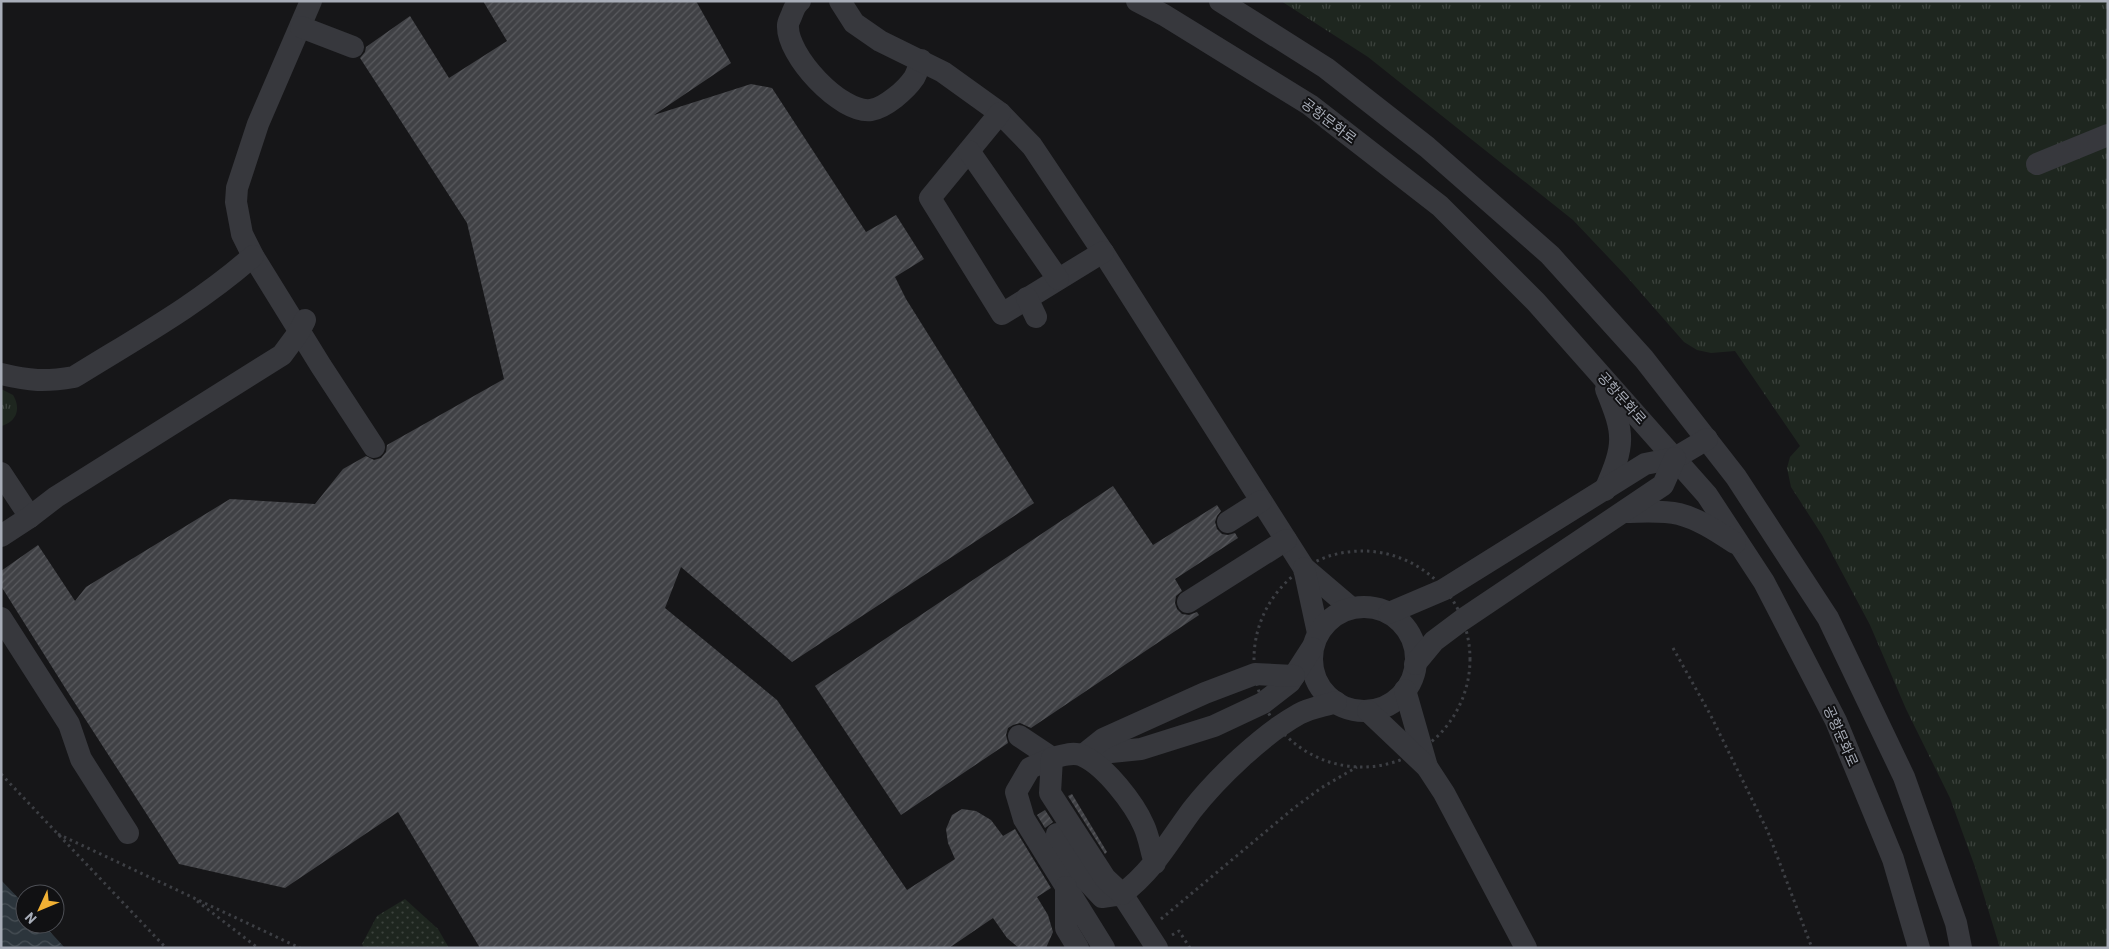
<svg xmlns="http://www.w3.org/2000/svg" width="2109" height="949" viewBox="0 0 2109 949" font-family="Barlow,'Noto Sans KR',sans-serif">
<defs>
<pattern id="grass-tufts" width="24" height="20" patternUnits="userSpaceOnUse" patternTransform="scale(1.25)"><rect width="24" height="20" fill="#1e261f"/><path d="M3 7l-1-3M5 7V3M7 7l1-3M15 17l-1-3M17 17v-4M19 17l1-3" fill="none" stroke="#3c433d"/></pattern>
<pattern id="garden-dots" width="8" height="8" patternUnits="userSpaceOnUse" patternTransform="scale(1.25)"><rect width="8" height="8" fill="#1e261f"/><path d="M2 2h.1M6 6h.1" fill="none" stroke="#3c433d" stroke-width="1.8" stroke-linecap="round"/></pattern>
<pattern id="water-waves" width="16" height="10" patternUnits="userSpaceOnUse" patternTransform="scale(1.25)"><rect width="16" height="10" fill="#2c353c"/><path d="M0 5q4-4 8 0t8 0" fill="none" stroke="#485056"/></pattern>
<pattern id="building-hatch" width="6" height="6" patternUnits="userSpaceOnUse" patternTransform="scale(1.25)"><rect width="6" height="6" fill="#404145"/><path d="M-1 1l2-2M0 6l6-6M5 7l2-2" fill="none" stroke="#595a5e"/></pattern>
</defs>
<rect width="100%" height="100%" fill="#161618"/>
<g fill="url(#grass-tufts)">
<path d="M1281,1H2108V948H2000L1975,867L1950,798L1906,709L1870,625L1822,535L1791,487L1787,468L1790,457L1800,446L1735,351L1711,353L1697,350L1684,342L1627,277L1573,220L1368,57Z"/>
<path d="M1,389L13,395C21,408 17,422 1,426Z"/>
</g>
<path fill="url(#garden-dots)" d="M405,899L438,929L449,948H364L362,944L377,916Z"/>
<path fill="url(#water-waves)" d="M1,880L25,905V924H43L65,948H1Z"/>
<g fill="url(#building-hatch)">
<path d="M483,1H696L731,63L654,115L751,84L772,88L866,232L896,215L924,259L895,277L906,299L1034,503L792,662L681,567L665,608L777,700L907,890L955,859L948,843L946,829L952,815L962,809L976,811L991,820L1003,836L1015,829L1051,888L1037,897L1048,915L1053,932L1046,948H1019L1007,938L993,918L949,948H480L398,812L285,888L179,864L69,694L1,586V571L38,545L75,601L86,587L230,499L315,504L343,469L366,456L374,460L381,458L386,452L387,445L504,379L467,223L360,58L365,52L366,47L410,16L449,78L507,41Z"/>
<path d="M1113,486L1153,545L1217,505L1221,511L1217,516L1215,522L1217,529L1222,534L1228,535L1235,533L1238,538L1175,579L1182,591L1176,596L1175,603L1177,609L1182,614L1189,615L1197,612L1199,615L1031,728L1020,723L1013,725L1008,728L1006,735L1008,743L901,815L815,686Z"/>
<path d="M1072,794L1107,852L1105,854L1068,796Z"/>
<path d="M1045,810L1053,822L1045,828L1037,815Z"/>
</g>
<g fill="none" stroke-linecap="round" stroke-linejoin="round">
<g stroke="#3d3f44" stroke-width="3" stroke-dasharray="2.5 4" stroke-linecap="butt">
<circle cx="1362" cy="659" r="108"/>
<path d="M1673,648L1710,714L1768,832L1812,948"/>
<path d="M1,774L166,948"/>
<path d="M58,834L300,948"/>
<path d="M197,901L258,948"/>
<path d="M1161,919L1294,808L1321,788L1357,767"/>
<path d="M1172,935L1179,931L1190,948"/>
</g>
<g stroke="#37383d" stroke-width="22">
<path d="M311,1L258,124L237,188L236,202L242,234L253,256L321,366L374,447"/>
<path d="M800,1C795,5 794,9 792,14C791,17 788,22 788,25C786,55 841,114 871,110C885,108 906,90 914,78C917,73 919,66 921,60"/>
<path d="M840,1L854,23L880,41L943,72L1000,113L1032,146L1103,252L1304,568L1351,608"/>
<path d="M1137,1L1164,15L1310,105L1440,206L1536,302L1707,495L1764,582L1836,721L1893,859L1919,948"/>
<path d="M1220,1L1326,68L1427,147L1550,255L1644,359L1736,477L1828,618L1904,777L1956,923L1961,948"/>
<path d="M301,27L353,47"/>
<path d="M1000,113L930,198L1002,314L1103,252"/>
<path d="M969,151L1058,279"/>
<path d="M2037,164L2108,135"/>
<path d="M1027,298L1036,317"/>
<path d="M1,374C30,381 45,382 74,377C135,339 199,304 253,256"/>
<path d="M1,473L30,517"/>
<path d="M1605,490C1625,444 1625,435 1606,389"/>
<path d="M1624,512C1642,512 1661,510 1679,514C1699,519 1718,532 1735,543"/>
<path d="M1228,522L1261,501"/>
<path d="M1,536L30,517L56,497L282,355L299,332L305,320"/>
<path d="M1304,568L1318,633"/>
<path d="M1188,602L1286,540"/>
<circle cx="1364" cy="659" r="52"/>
<path d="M1389,613L1443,590L1645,464L1675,458L1707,439"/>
<path d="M1,618L69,724L81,759L128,833"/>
<path d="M1415,664L1434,641L1462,620L1663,485L1675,458"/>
<path d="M1405,690L1427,767"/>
<path d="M1368,711L1427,767L1444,793L1526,948"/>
<path d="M1019,736L1052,758"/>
<path d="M1082,755L1141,749L1214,726L1263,703L1290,682L1312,648"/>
<path d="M1083,755L1103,739L1205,693L1255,674L1294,676"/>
<path d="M1052,758L1030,768L1016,792L1024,819L1104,948"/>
<path d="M1057,834L1087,881L1102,897L1122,894L1157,948"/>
<path d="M1155,863C1151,851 1149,837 1144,826C1134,803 1105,766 1083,756C1073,751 1062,756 1052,758L1050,793L1105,878L1122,894C1154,870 1169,841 1192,810C1218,777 1263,734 1299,714C1310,708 1324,706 1336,702"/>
<path d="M1066,887V928L1078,948"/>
</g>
</g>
<g text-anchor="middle" stroke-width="4" stroke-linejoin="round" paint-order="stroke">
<g font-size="14" fill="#a8adb8" stroke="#111113">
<text transform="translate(1329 121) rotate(37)" y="5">공항문화로</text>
<text transform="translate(1622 398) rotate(48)" y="5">공항문화로</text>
<text transform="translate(1841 736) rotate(66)" y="5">공항문화로</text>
</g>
</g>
<rect width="2109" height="949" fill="none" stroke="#a8adb8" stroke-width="5"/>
<g transform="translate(40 909) rotate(226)"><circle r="24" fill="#111113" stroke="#4d4f55"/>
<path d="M0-4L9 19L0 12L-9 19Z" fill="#f2b134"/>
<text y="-8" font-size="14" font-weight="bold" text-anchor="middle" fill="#a8adb8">N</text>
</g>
</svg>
